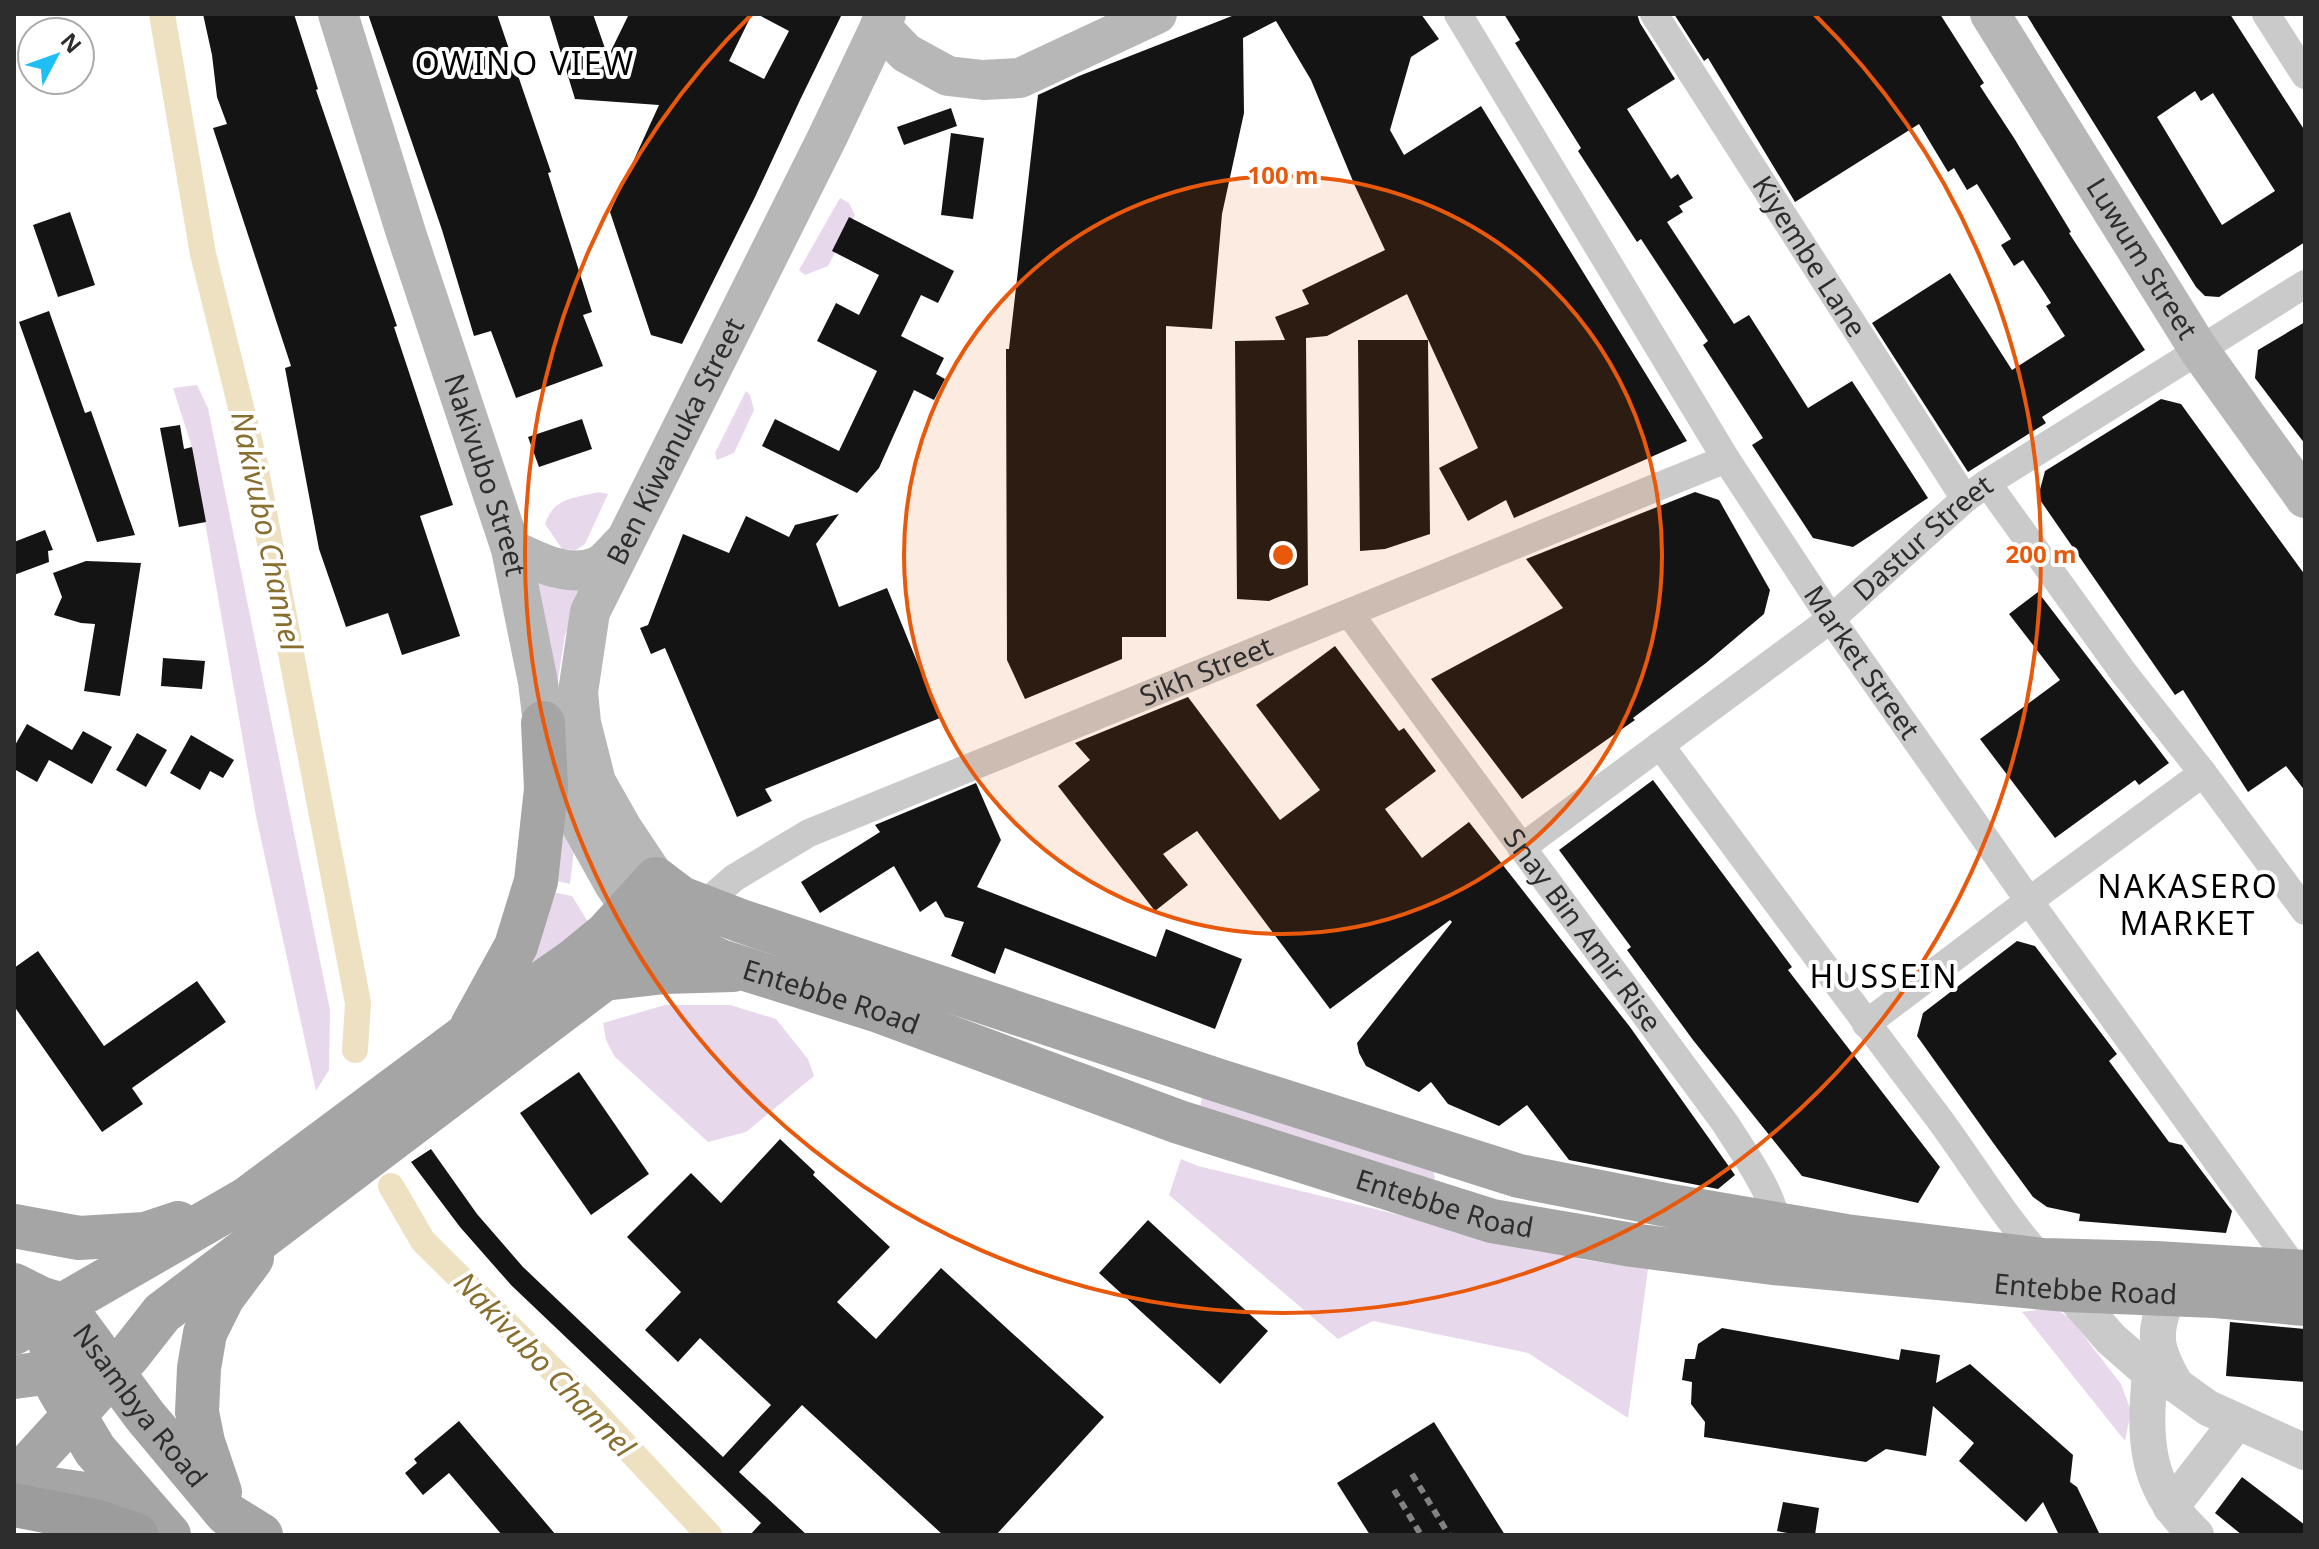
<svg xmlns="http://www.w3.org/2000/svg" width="2319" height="1549" viewBox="0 0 2319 1549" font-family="'Noto Sans',sans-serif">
<rect width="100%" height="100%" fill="#fff"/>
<g fill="#e8d8ec">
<path d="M840,198L849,203L855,215L828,266L805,275L799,270Z"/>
<path d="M197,385L208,408L330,1010L329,1070L316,1091L256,816L192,447L173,388Z"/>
<path d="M746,391L750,395L754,410L734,453L717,460L715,453Z"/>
<path d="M598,492L608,494L585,544L576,550L562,549L545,524C554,497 573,499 598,492Z"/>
<path d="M528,579L586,584L565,635L558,680Z"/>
<path d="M560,807L575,841L570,884L553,880Z"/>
<path d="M552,892L572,896L593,930L518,987Z"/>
<path d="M665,1005H730L776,1019L808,1059L814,1076L746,1132L708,1142L615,1057L606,1040L603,1023Z"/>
<path d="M1202,1097L1433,1169L1435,1178L1428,1184L1200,1108Z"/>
<path d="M1181,1159L1198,1166L1585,1260L1648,1269L1628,1418L1528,1353L1373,1321L1338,1339L1169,1195Z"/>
<path d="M2044,1309L2057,1310L2070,1318L2121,1384L2131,1411L2125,1441L2022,1312Z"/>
</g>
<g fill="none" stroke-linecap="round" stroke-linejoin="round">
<g stroke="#eee1c2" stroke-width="26">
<path d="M162,14L203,254L254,460L358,1003L355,1050"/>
<path d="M391,1186L423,1241L580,1397L709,1535"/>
</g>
</g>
<g fill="#141414" fill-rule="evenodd">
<path d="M203,14H294L318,89L316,90L397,326L394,327L453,505L420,516L460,636L402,655L388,613L346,627L319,549L285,368L291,366L213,128L227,124L217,97L212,55Z"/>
<path d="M368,14H497L551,172L548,173L592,312L583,315L603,366L516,398L491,331L474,336L442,230Z"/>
<path d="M549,14H593L608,57L629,14H752L729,61L764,79L789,31L757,14H842L800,100L755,197L682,344L651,335L610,212L659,105L575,99Z"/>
<path d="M1237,14H1421L1439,39L1411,57L1390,130L1404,155L1481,106L1687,441L1514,518L1506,500L1468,521L1439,468L1478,448L1407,294L1327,336L1306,338L1308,585L1269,601L1237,599L1235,341L1285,340L1275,317L1309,304L1302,290L1385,250L1355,186L1311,80L1276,21L1243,38L1244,113L1222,214L1212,329L1166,326V637H1122V659L1025,699L1007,660L1006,349H1009L1038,95L1079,76Z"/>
<path d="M1504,14H1637L1640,23L1675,79L1627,109L1671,179L1678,174L1693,198L1679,206L1683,212L1667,222L1734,324L1749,315L1808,408L1852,381L1928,498L1853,547L1813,538L1752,445L1763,438L1703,345L1708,341L1641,239L1637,242L1578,151L1581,148L1515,43L1520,40Z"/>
<path d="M1674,14H1940L1984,83L1980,86L2014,138L2071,232L2069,233L2145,350L2042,417L2046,423L1968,472L1872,323L1950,273L2012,370L2065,336L2046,306L2051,303L2023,260L2014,266L2001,245L2011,239L1977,184L1967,190L1954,168L1948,172L1919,124L1795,202L1708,58L1704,61Z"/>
<path d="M2026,14H2230L2305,131V242L2219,297L2205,296L2196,287ZM2195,91L2201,101L2213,93L2275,191L2222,225L2157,117Z"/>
<path d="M951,108L957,126L904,145L897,127Z"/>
<path d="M951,133L984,138L973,219L941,215Z"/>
<path d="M70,212L95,285L58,297L33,225Z"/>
<path d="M849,217L954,271L938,303L921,295L901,336L944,358L936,374L945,379L934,400L914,390L879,468L857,493L762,446L775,419L839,451L877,371L817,341L836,303L859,315L879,275L832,251Z"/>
<path d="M49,311L85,413L91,411L135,535L97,542L19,322Z"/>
<path d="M2305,322V444L2255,378L2258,350Z"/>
<path d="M1358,340H1428L1430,534L1385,549L1360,551Z"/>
<path d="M2161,399L2181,404L2305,575V791L2286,766L2248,792L2183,690L2175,695L2038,497L2045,471Z"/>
<path d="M582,419L592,449L539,467L528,437Z"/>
<path d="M180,425L184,449L192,447L206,522L179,527L160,428Z"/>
<path d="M1695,492L1719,500L1770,590L1764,614L1706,663L1633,718L1635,720L1522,799L1431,679L1563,608L1526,559Z"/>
<path d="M839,514L816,544L839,607L887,588L940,718L765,789L772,801L737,817L665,648L651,654L640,628L648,625L683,534L729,553L746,516L789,537L795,525Z"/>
<path d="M45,530L53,550L48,551L49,562L14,575V542Z"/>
<path d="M86,561L141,563L120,696L84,691L95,624L81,623L54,615L62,597L53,573Z"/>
<path d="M2038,592L2169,763L2139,785L2135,780L2055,838L1980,739L2060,680L2009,614Z"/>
<path d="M1335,646L1399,731L1404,728L1436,771L1385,809L1422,858L1469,822L1630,1027L1735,1175L1718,1189L1569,1160L1527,1105L1499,1126L1448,1104L1431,1082L1419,1092L1366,1066L1359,1053L1357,1043L1452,922L1450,920L1330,1009L1197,831L1163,854L1188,885L1155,911L1058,786L1090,760L1075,743L1188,697L1280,820L1320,790L1256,705Z"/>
<path d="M163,658L205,661L202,689L161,686Z"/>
<path d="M27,724L72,750L83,731L112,747L92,784L49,760L37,782L14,769V747Z"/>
<path d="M137,733L167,750L146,787L116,770Z"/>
<path d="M191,735L234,760L223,778L210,771L200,790L170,773Z"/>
<path d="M1653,780L1792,967L1788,970L1940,1167L1918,1203L1802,1176L1693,1040L1627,950L1631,947L1559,850Z"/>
<path d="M976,783L1001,840L977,887L1156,957L1166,929L1242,959L1215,1029L1005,948L995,974L951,956L964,922L945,917L936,901L920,912L894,866L820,913L801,882L880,832L875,825Z"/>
<path d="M2017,941L2035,946L2117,1054L2109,1061L2169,1142L2182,1145L2232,1211L2226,1233L2079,1221L2080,1214L2047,1207L2033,1197L1994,1144L1917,1036L1923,1013Z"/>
<path d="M38,951L104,1046L197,981L226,1022L132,1088L143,1104L102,1132L14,1006V968Z"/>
<path d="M579,1072L649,1174L591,1215L520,1113Z"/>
<path d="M780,1139L815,1172L813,1175L890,1247L837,1302L876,1339L941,1268L1104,1417L996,1535H943L802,1405L739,1472L807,1535H750L761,1523L511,1285L460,1227L411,1162L431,1149L477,1214L523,1267L723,1457L771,1405L700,1338L678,1362L645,1330L681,1292L627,1237L691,1173L721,1203Z"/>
<path d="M1148,1220L1268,1331L1220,1384L1099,1273Z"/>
<path d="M2230,1322L2305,1329V1382L2226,1376Z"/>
<path d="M1722,1328L1899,1360L1901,1349L1940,1355L1936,1383L1970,1364L2073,1455L2070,1482L2077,1487L2100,1535H2059L2043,1502L2026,1522L1959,1461L1974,1443L1933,1406L1926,1456L1886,1449L1866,1462L1704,1437L1705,1422L1691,1404L1692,1382L1682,1380L1685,1359H1695L1698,1344Z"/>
<path d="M459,1421L556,1535H502L449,1473L423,1495L405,1473L417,1463L414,1459Z"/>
<path d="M1434,1422L1505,1535H1370L1337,1483Z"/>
<path d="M2242,1477L2305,1525V1535H2242L2215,1513Z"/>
<path d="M1783,1502L1819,1508L1815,1535H1797L1777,1531Z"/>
</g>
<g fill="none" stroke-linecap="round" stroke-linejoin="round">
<g stroke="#cacaca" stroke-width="28">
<path id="s1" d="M1458,14L1726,459L1831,619L2029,901L2303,1280"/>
<path id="s2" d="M1654,14L1965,499"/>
<path d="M2266,14L2305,75"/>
<path d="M1987,483L2123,672L2203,773L2305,911"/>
<path id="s3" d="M1349,613L1725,1123C1743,1152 1780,1201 1777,1235"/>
<path d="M1660,745C1751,868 1842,991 1934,1112C1971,1161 2002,1215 2043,1260"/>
<path id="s4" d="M1521,848L1831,619L1965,499L1987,483L2305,284"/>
<path id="s5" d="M701,907L734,878L809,833L1726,459"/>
<path d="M1866,1024L2029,901L2203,773"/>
</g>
<g stroke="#cacaca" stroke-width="36">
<path d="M2056,1276L2111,1339L2150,1373L2176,1385L2208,1408L2305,1452"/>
<path d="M2168,1296C2152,1335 2155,1349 2176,1385"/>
<path d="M2150,1373C2144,1439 2144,1486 2196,1535"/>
<path d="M2171,1507L2237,1422"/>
</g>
<g stroke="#b7b7b7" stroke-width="40">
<path id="s6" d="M338,14L406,233L511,549L538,682L543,723L569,798L580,823L614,884L631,909"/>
<path id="s7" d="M1990,14L2199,350L2305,498"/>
<path d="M880,26L906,53L948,76L983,80L1020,78L1157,14"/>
<path d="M511,549C536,561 567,578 596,567C606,563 616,549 624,542"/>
<path id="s8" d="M656,879L622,828L596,782L581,723L578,692L590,612L827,138L886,14"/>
</g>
<g stroke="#a5a5a5" stroke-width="44">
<path id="s9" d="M631,909L673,937L720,961L879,1011L1179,1122L1492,1221L1632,1245L1773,1263L2067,1290L2215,1296L2305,1304"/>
<path d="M604,979L665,972L733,970"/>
<path d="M472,1026L516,946L536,881L546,789L543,723"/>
<path d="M14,1226L79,1238L145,1234L178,1223"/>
<path id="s10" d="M14,1285L42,1299L63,1305L145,1416L227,1514L261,1535"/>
<path d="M63,1305L51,1346L58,1388L95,1450L169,1535"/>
<path d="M14,1333L248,1198L467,1035L573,961L606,934L656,879L681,898L741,921L1217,1080L1519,1176L1671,1206L1846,1236L2043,1260L2156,1263L2305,1272"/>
<path d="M14,1377L82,1368"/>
<path d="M14,1481L129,1355L162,1313L604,979L631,954L674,906"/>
<path d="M14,1491L51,1489L106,1497L145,1519"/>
<path d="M220,1492L203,1442L197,1412L199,1368L205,1333L223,1297L252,1258"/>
</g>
<path stroke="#9c9c9c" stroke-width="44" d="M14,1505L96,1521L136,1535"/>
<g stroke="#828282" stroke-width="6" stroke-dasharray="8 6" stroke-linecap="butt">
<path d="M1412,1474L1449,1535"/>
<path d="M1394,1490L1421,1535"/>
</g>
</g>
<circle cx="1283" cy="555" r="379" fill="#e8590c" fill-opacity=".12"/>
<g fill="none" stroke="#e8590c" stroke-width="4">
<circle cx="1283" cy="555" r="379"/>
<path d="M1814 14A758 758 0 1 1 752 14"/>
</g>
<g text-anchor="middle" stroke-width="8" stroke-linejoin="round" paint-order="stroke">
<g font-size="28" fill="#2d2d2d" stroke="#fff">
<text dy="10" stroke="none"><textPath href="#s2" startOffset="288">Kiyembe Lane</textPath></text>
<text dy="10" stroke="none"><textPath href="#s7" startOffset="288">Luwum Street</textPath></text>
<text dy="10" stroke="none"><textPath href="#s8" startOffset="478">Ben Kiwanuka Street</textPath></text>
<text dy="10" stroke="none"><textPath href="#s6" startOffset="484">Nakivubo Street</textPath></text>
<text dy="10" stroke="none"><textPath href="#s4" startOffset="508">Dastur Street</textPath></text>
<text dy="10" stroke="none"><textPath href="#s1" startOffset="764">Market Street</textPath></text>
<text dy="10" stroke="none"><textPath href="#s5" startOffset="560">Sikh Street</textPath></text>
<text dy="10" stroke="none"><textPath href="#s3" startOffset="394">Snay Bin Amir Rise</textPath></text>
<text dy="10" stroke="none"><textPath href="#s9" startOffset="220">Entebbe Road</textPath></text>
<text dy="10" stroke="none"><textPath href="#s9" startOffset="868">Entebbe Road</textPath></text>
<text dy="10" stroke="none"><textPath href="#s9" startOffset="1516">Entebbe Road</textPath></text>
<text dy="10" stroke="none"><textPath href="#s10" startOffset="180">Nsambya Road</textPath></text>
</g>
<g font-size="30" font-style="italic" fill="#886f30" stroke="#fff">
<text transform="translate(266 531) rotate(78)" y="10">Nakivubo Channel</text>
<text transform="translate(544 1365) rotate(46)" y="10">Nakivubo Channel</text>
</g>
<g font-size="32" letter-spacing="2" fill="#000" stroke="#fff">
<text x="525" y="75">OWINO VIEW</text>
<text x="2188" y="898">NAKASERO<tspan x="2188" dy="37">MARKET</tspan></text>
<text x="1884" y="988">HUSSEIN</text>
</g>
</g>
<circle cx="1283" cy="555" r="12" fill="#e8590c" stroke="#fff" stroke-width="4"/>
<g font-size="24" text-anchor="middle" font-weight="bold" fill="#e8590c" stroke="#fff" stroke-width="8" stroke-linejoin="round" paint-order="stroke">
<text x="1283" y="184">100 m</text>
<text x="2041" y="563">200 m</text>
</g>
<rect width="2319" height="1549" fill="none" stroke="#2d2d2d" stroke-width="32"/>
<g transform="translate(56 56) rotate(49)"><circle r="38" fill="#ffffff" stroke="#ababab" stroke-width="2"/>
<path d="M0-6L14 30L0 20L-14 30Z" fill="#1dbff5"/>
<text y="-12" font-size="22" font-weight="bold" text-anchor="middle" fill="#2d2d2d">N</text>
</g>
</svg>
